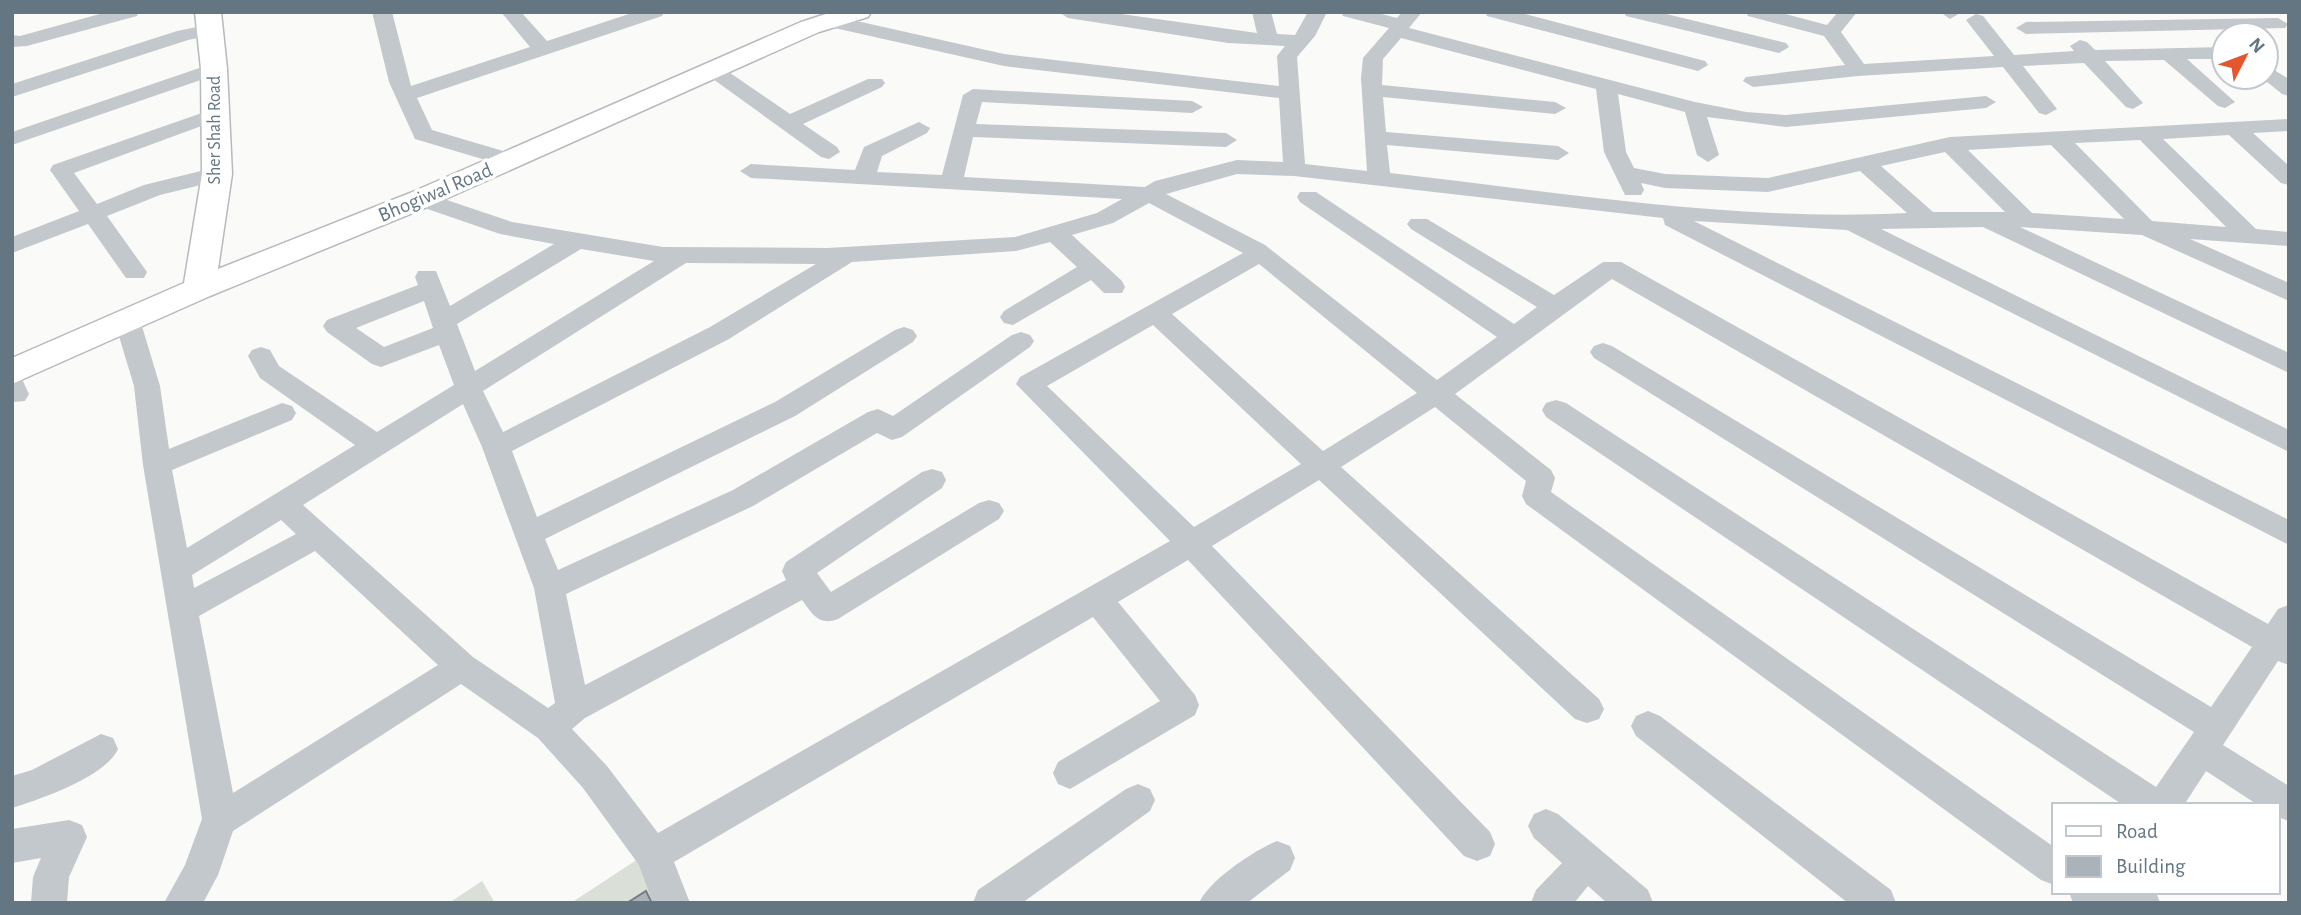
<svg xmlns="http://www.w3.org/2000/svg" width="2301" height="915" viewBox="0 0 2301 915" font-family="'Alegreya Sans',sans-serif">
<rect width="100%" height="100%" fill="#fafaf8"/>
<g fill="#dadfd7">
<path d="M644,855L665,903H571Z"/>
<path d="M482,881L495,903H449Z"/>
</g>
<path fill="#aab3b9" stroke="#777d82" stroke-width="2" d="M646,891L652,903H627Z"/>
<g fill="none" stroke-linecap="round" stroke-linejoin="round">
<g stroke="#b5babe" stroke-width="3">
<path id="major" d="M195,12H221L227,69L232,174L218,269L410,193L801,22L832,12H871L868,17L819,32L432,205L210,296L12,384V358L184,283L202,174L201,69Z"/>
</g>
<g fill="#c3c8cc" fill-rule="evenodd">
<path d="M107,12H139L137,16L27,46L12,47V35L20,36Z"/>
<path d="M372,12H392L411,86L530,47L501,12H521L547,41L635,12H664L662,16L417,98L432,130L517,155L520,160L517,165L509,167L415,139L389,82Z"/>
<path d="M1059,12H1107L1257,33L1252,12H1271L1277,34L1295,35L1308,12H1327L1315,36L1297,57L1305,164L1367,171L1361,78L1363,58L1389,28L1343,16L1341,12H1374L1397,18L1402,12H1422L1409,28L1695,102L1746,112L1786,115L1986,96L1996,102L1986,108L1786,127L1707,117L1719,155L1708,162L1697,155L1685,112L1618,94L1626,152L1634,168L1665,174L1768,178L1950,137L2289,119V131L2253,133L2289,166V185L2281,183L2229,135L2163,139L2256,229L2289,232V246L2190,239L2289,283V301L2142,235L2020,227L2289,353V373L1983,227L1881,229L2289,430V452L1847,230L1694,221L2289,520V545L1665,225L1663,218L1294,176L1237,174L1166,194L1265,245L1437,380L1497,337L1300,202L1297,197L1300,192H1316L1514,324L1537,307L1411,229L1407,224L1411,219H1427L1554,295L1603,262H1621L2268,624L2278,609L2289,605V665L2278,661L2223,745L2289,786V821L2278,817V805H2258L2206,771L2184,805H2123L1546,417L1542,410L1546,403L1556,400L1566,403L2156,787L2194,732L1594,358L1590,352L1594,346L1603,343L1612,346L2211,707L2252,647L1612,279L1455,394L1551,470L1555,478L1551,492L2054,847V885L2041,880L1526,504L1522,496L1526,481L1435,407L1341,467L1599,699L1604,709L1599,719L1587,723L1575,719L1319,480L1212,546L1490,832L1495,844L1490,856L1477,861L1464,856L1188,560L1118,602L1195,695L1199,705L1195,715L1070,789L1058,784L1053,773L1058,762L1160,701L1093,617L674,862L690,903H653L639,865L583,788L538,738L461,684L233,831L218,875L203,903H164L185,865L202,819L143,465L134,386L115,323L119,317L128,314L137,317L141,323L160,386L169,449L282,403L292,406L296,413L292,420L172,470L187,548L355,445L260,378L248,356L252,350L261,347L270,350L279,366L377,432L454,385L439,345L381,367L372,364L327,332L323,326L327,320L418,285L415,277L418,271H436L450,306L554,244L500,234L413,204L410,199L413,194H429L512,222L663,247L828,248L1015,237L1097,213L1122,199L751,178L740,171L751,164L855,170L864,147L919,122L930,128L927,133L882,156L877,172L942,175L963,95L973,89L1192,101L1203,107L1192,113L982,102L976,124L1226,133L1237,140L1226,147L973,137L964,177L1145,187L1155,181L1237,160L1283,162L1279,98L1004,66L830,27L820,21L830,15L1004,54L1279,86L1277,56L1285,46L1228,43L1068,18ZM1401,38L1596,89L1604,152L1625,195H1641L1644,190L1641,183L1665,188L1768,192L1860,171L1907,213C1734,222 1561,192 1390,173L1387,145L1558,160L1569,153L1558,146L1386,132L1383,97L1555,114L1566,108L1555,102L1382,85L1383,59ZM2140,140L2226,227L2152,221L2075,143ZM2051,145L2124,219L2032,213L1968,150ZM1945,152L2005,212H1933L1881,166ZM1149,203L1243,253L1020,377L1016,384L1170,541L658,833L607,766L572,729L585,718L802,600C813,615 819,626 838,619L999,519L1004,511L999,503L989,500L979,503L831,592L817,573L942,488L946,480L942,472L932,469L922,472L786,562L782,571L786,580L585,685L566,594L753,506L877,433L892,440L902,437L1030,347L1034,341L1030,335L1021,332L1012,335L893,416L878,409L868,412L733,490L558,570L545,539L795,416L913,342L917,336L913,330L904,327L895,330L775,402L537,517L512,451L729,339L852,262L1016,251L1050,242L1077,267L1004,311L1000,317L1004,323L1013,325L1091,280L1104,293H1122L1125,287L1122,281L1072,235L1113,223ZM581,249L654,261L475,371L457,324ZM686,263L816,264L710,327L503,432L483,391ZM1259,264L1417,393L1323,451L1172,314ZM424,301L433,328L384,347L356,328ZM1153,325L1301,464L1194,527L1047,386ZM463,404L482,447L534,588L555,703L548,708L473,657L303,505ZM281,520L296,534L194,588L192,575ZM315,551L438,665L233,793L199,616Z"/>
<path d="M1485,12H1517L1705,61L1708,65L1698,71L1487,16Z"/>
<path d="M1624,12H1658L1786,43L1789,47L1779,53L1626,16Z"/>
<path d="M1746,12H1778L1827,25L1838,12H1857L1841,32L1864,64L1994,56L1966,20L1976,14L1983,16L2014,55L2074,51L2070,46L2080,40L2087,42L2095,50L2224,47V59H2187L2235,102L2225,108L2218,106L2164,60L2105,61L2143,103L2133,109L2126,107L2084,63L2023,66L2057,109L2046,115L2039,113L2003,67L1858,76L1753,87L1743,81L1746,77L1845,65L1824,36L1748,16Z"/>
<path d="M1940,12H1959L1960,13L1950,19Z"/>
<path d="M2278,18L2288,24L2285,28L2026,34L2016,28L2026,22Z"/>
<path d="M211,24L218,26L221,30L218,34L188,40L12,97V84L177,31Z"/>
<path d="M214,63L224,69L221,73L12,145V132Z"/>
<path d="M713,64L720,66L790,114L868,79H882L885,83L882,87L803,124L837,147L840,152L829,159L821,157L706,74L703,70Z"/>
<path d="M2266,65L2289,79V96L2282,94L2261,77H2266Z"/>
<path d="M216,108L223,110L227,114L223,118L74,173L97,204L144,185L217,167L228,174L225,179L160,195L107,216L147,272L144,278H126L88,224L12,253V237L79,211L50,170L53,165Z"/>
<path d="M12,375L21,377L29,394L25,401L12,402Z"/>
<path d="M1648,711L1660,716L1891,890L1896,903H1848L1636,736L1631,726L1636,716Z"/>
<path d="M101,734L113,738L118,749C105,777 41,799 12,808V776L32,770Z"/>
<path d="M1138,784L1150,789L1155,800L1150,811L1022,903H973L978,890L1126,789Z"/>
<path d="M1546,809L1558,814L1648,890L1653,903H1607L1588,886L1574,903H1531L1536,890L1562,863L1534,838L1528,826L1534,814Z"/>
<path d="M69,820L82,825L87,837L69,877L67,903H31L33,877L41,858L12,863V829Z"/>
<path d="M1277,841L1290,846L1295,858L1290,870L1247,903H1199C1208,881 1254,850 1277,841Z"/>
<path d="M2069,892H2156L2160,903H2073Z"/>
</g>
<use href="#major" fill="#fff" fill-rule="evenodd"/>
</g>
<g text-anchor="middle" stroke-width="7" stroke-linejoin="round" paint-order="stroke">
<g font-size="18" fill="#657683" stroke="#fff">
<text transform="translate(214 130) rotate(-90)" y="6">Sher Shah Road</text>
</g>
<g font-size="21" fill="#657683" stroke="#fff">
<text transform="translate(435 192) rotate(-23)" y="7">Bhogiwal Road</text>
</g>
</g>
<rect width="2301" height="915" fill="none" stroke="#657683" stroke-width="28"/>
<rect x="2052" y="803" width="228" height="91" fill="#ffffff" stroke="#c1c8cd" stroke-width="2"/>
<rect x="2066" y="826" width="35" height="10" fill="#ffffff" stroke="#c1c8cd" stroke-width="2"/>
<text x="2116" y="838" font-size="21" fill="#657683">Road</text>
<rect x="2066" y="856" width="35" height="21" fill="#aab3b9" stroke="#c1c8cd" stroke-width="2"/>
<text x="2116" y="873" font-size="21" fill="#657683">Building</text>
<g transform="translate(2245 56) rotate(48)"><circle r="33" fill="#ffffff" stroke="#c1c8cd" stroke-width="2"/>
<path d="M0-5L12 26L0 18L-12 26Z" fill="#e4572e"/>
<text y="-10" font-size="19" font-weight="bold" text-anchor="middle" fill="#657683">N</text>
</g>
</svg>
